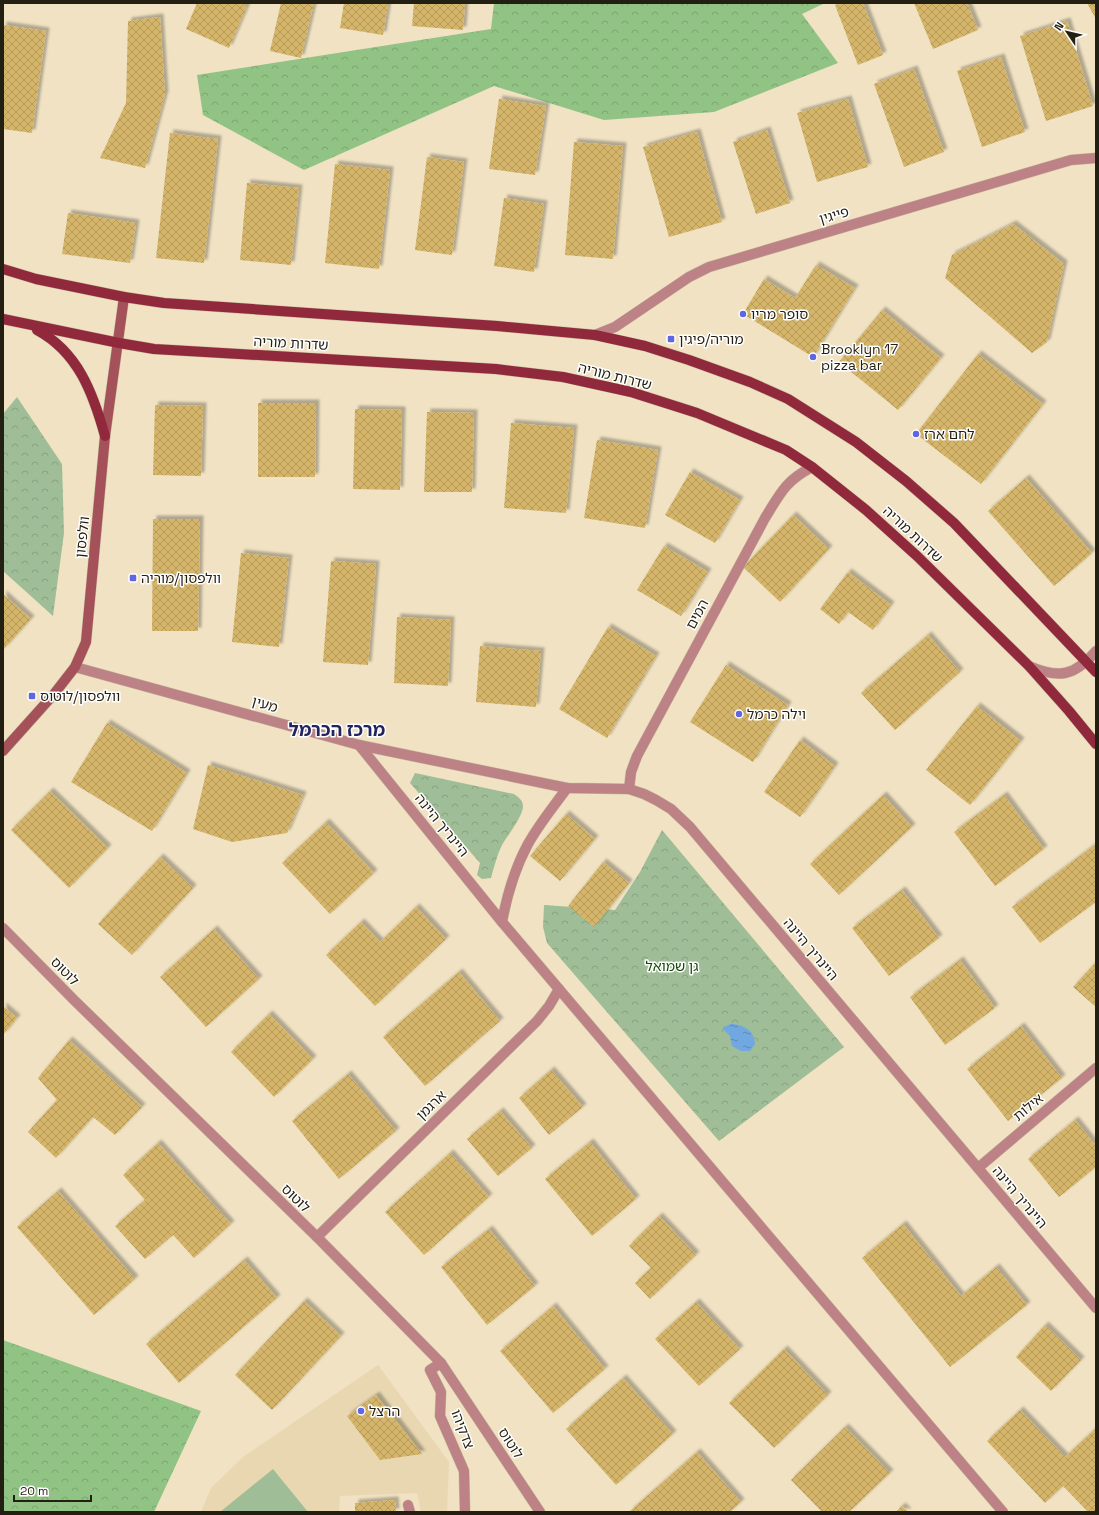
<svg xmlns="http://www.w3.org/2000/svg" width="1099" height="1515" viewBox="0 0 1099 1515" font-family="'Space Grotesk','Noto Sans Hebrew',sans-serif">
<defs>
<pattern id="forest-crowns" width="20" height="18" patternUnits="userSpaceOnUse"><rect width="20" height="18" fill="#91c384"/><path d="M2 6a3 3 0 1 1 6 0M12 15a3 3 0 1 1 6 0" fill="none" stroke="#7da771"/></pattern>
<pattern id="park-crowns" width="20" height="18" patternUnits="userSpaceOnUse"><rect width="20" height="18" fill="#9fbd97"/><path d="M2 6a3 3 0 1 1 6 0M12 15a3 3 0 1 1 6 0" fill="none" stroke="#89a281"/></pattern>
<pattern id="water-ripples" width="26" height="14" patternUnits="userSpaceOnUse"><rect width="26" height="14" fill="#72a8e2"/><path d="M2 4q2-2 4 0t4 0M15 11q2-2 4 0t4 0" fill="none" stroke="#5d88b6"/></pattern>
<pattern id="building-cross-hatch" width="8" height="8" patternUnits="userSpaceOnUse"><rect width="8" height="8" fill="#d5b569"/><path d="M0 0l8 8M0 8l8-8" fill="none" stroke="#b79b5a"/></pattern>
<filter id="shadow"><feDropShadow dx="3.5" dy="-3.5" stdDeviation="1" flood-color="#0004"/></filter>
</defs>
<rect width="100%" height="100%" fill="#f0e2c2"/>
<path fill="#e8d7b1" d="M378,1365L449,1462L447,1512H421L417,1493L340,1496L339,1512H201L211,1488L243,1457Z"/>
<path fill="#9fbd97" d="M273,1469L308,1512H220Z"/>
<g fill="url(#forest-crowns)">
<path d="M494,3H825L802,14L838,63L714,112L604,120L494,86L304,170L203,115L197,75L491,29Z"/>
<path d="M3,1340L201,1411L154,1512H3Z"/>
</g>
<g fill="url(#park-crowns)">
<path d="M17,397L62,464L64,533L53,616L3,571V414Z"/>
<path d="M415,773L514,794C518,797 523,800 523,806C523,816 508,835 502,845C497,855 494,867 491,878L482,879L477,875L480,863L410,783Z"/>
<path d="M662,830L844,1047L719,1141L547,943L543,927L544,905L615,910L640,872Z"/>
</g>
<path fill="url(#water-ripples)" d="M731,1024C743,1024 755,1031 755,1044L750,1051H741L732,1046L730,1036L723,1029V1027Z"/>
<g fill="url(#building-cross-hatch)" filter="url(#shadow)">
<path d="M197,3H241L247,6L229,48L186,29Z"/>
<path d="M281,3H314L301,58L270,51Z"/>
<path d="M344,3H388L383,35L340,28Z"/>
<path d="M414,3H465L463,30L412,26Z"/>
<path d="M840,3H863L883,55L858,65L835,5Z"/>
<path d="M914,3H967L978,30L933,49Z"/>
<path d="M1087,3H1096V19Z"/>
<path d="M160,17L165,94L145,168L100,158L126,103L128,21Z"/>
<path d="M1067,21L1093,106L1046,121L1020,36Z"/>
<path d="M3,25L46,31L32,133L3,129Z"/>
<path d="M1001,57L1025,132L982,147L957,71Z"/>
<path d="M914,69L944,152L904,167L874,84Z"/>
<path d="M499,99L546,106L535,175L489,169Z"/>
<path d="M848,99L868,167L817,182L797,113Z"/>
<path d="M767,130L790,203L756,214L733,142Z"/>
<path d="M697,132L722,222L669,237L643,147Z"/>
<path d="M170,133L218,139L204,263L156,258Z"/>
<path d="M574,142L623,146L613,259L565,255Z"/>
<path d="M427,157L464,162L452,255L415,250Z"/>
<path d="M335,164L390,170L379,269L325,263Z"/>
<path d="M247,183L299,188L291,265L240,260Z"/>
<path d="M504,198L544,204L534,272L494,266Z"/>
<path d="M68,213L136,223L130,263L62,254Z"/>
<path d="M1013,224L1064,264L1047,342L1032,353L945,278L952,255Z"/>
<path d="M816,265L855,288L813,357L743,314L764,279L795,298Z"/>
<path d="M882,310L941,358L898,410L839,362Z"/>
<path d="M978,354L1043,404L981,484L916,434Z"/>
<path d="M258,403H316L315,477H258Z"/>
<path d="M155,405L203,406L201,476L153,475Z"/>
<path d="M355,409L402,410L400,490L353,489Z"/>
<path d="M427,412L474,413L472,492H424Z"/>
<path d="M511,423L574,428L566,513L504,508Z"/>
<path d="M597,440L658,450L645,528L584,518Z"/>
<path d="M690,472L740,500L715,543L665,515Z"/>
<path d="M1026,478L1092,553L1054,586L988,511Z"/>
<path d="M793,515L829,549L780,602L743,567Z"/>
<path d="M153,519H200L198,631H152Z"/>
<path d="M664,546L708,572L681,616L637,590Z"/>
<path d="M241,553L289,558L279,647L232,642Z"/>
<path d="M331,561L376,564L368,665L323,662Z"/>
<path d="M848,572L891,605L873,630L848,612L839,624L820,609Z"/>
<path d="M3,594L31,619L3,650Z"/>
<path d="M397,617L451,620L448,686L394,683Z"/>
<path d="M608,627L656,656L607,738L559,709Z"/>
<path d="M928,635L960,672L895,730L861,693Z"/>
<path d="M480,646L541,651L536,707L476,702Z"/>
<path d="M726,665L788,705L753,762L690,722Z"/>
<path d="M977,706L1021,741L970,805L926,770Z"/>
<path d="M107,723L187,773L152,831L71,782Z"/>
<path d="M800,740L835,766L800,817L764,792Z"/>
<path d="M208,765L303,795L287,833L232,842L193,829Z"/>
<path d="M50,791L108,848L69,888L11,830Z"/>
<path d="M883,795L912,827L839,895L810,864Z"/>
<path d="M1004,795L1044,849L995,886L954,832Z"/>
<path d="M566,814L595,839L560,881L530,856Z"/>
<path d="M326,822L374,873L330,914L282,863Z"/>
<path d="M1096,844V902L1040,943L1012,907Z"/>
<path d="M160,857L193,888L132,955L98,924Z"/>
<path d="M603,862L629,883L594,927L568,906Z"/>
<path d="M902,890L939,938L889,976L852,928Z"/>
<path d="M416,907L446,939L375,1006L326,955L361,922L380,942Z"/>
<path d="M214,929L259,979L206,1027L160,977Z"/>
<path d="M960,960L995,1008L945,1045L910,997Z"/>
<path d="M1096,962V1007L1073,987Z"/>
<path d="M459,972L500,1021L425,1086L383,1037Z"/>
<path d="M3,1006L17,1018L3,1035Z"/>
<path d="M269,1014L313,1059L274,1097L231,1052Z"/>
<path d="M1021,1026L1062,1078L1008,1121L967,1069Z"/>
<path d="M69,1040L142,1107L115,1135L93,1117L56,1158L28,1132L57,1100L38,1078Z"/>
<path d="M551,1070L583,1107L549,1135L519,1098Z"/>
<path d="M348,1074L396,1131L339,1179L292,1121Z"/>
<path d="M500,1111L532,1148L498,1176L467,1139Z"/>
<path d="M1075,1120L1096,1146V1167L1059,1197L1028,1159Z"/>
<path d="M590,1142L636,1199L592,1236L545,1179Z"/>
<path d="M158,1143L231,1224L194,1258L173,1235L145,1259L115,1226L145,1200L123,1175Z"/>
<path d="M450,1153L489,1197L424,1255L385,1212Z"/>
<path d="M58,1191L135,1279L94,1315L17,1227Z"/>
<path d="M659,1216L696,1255L650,1299L635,1283L651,1268L629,1246Z"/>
<path d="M903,1224L961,1296L996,1267L1027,1305L950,1367L862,1258Z"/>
<path d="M489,1229L535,1286L487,1325L441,1267Z"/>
<path d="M244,1260L277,1298L179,1383L146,1344Z"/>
<path d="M304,1301L341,1336L272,1410L235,1375Z"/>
<path d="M696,1302L740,1349L699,1386L655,1339Z"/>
<path d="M553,1306L605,1369L553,1413L500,1351Z"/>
<path d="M1045,1325L1081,1360L1051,1391L1016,1357Z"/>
<path d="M784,1349L828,1395L774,1448L729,1403Z"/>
<path d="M623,1378L673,1434L616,1485L566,1429Z"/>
<path d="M376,1395L422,1454L380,1460L347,1416Z"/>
<path d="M1020,1410L1065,1457L1096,1428V1512H1088L1063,1486L1045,1503L987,1441Z"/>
<path d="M845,1427L890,1473L849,1512H822L791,1480Z"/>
<path d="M697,1452L741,1502L730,1512H629Z"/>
<path d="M395,1500L396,1512H355V1503Z"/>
<path d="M902,1506L908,1512H896Z"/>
</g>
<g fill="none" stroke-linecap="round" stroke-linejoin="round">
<g stroke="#cbbfa2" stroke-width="11">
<g id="street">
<path d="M595,335L615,327L689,277L709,267L1071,160L1096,158"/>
<path d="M1029,666C1059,679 1075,676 1096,651"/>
<path d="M75,667L359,745L567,788L629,789L644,794L656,800L671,809L690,827L1096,1308"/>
<path d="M359,745L502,922L1003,1512"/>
<path d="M629,789L631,772L637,756L765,518C780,494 785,481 812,467"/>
<path d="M502,922C507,895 515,868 528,844C539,824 554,806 567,788"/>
<path d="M3,928L74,1000L317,1237L441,1363L540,1512"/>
<path d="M978,1168L1096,1068"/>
<path d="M317,1237L537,1021L549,1006L559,989"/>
<path d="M441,1363L430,1370L441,1392L440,1416L464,1471L465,1512"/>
<path d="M408,1505L410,1512"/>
</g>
</g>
<g stroke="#cbbfa2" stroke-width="11">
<path id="secondary" d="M3,751L54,694L75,667L86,642L105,436L124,297"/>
</g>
<g stroke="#cbbfa2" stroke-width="11">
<g id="primary">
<path d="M3,269L36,279L124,297L164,303L497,326L595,335L645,346L689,360L750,382L788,399L856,442L906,481L954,523L1096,672"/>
<path d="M3,319L119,343L154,349L496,369L563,377L631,392L697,413L786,450L812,467L866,510L917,556L1029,666L1069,711L1096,744"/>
<path d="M37,330C78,352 93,393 105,436"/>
</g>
</g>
<use href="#street" stroke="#bd8286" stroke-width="10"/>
<use href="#secondary" stroke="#a4515a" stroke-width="10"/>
<use href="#primary" stroke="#90293c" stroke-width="10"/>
</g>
<g fill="#6066df" stroke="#fff" stroke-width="1.5">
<circle cx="743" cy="314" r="4"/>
<rect x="667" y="335" width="8" height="8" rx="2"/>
<circle cx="813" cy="357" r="4"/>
<circle cx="916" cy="434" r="4"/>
<rect x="129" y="574" width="8" height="8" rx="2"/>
<rect x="28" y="692" width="8" height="8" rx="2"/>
<circle cx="739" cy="714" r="4"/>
<circle cx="361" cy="1411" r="4"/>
</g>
<g text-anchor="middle" stroke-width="3" stroke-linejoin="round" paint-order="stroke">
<g font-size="14" fill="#241f13" stroke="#fff">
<text transform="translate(834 215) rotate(-16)" y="5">פייגין</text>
<text transform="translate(291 343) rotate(3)" y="5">שדרות מוריה</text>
<text transform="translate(615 376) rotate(14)" y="5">שדרות מוריה</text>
<text transform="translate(913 534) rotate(43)" y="5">שדרות מוריה</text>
<text transform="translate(82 537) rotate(-84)" y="5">וולפסון</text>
<text transform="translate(697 614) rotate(-62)" y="5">המים</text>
<text transform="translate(265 704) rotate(16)" y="5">מעין</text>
<text transform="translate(442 825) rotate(51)" y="5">היינריך היינה</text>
<text transform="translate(811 949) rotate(50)" y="5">היינריך היינה</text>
<text transform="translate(65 971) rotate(45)" y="5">לוטוס</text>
<text transform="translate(431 1105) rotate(-44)" y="5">ארגמן</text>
<text transform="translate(1028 1107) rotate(-40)" y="5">אילות</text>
<text transform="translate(1020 1197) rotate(50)" y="5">היינריך היינה</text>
<text transform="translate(296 1198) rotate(44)" y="5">לוטוס</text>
<text transform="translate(463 1429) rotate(69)" y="5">צדקיהו</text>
<text transform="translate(511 1443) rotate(57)" y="5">לוטוס</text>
</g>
<g font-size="14" fill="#241f13" stroke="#fff" text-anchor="start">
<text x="751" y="319">סופר מריו</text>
<text x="679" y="344">מוריה/פיגין</text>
<text x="821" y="354">Brooklyn 17<tspan x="821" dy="16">pizza bar</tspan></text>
<text x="924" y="439">לחם ארז</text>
<text x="141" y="583">וולפסון/מוריה</text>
<text x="40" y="701">וולפסון/לוטוס</text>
<text x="747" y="719">וילה כרמל</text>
<text x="369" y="1416">הרצל</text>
</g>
<g font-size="14" fill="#194908" stroke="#fff">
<text x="672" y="971">גן שמואל</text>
</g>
<g font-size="18" font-weight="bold" fill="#22245d" stroke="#fff">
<text x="337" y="736">מרכז הכרמל</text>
</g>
</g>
<rect width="1099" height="1515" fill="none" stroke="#241f13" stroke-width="8"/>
<g transform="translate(1067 32) rotate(305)" stroke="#ffffff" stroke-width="3" paint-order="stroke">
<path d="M0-3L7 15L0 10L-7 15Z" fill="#241f13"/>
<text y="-6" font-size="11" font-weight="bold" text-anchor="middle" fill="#241f13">N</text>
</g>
<path d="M14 1495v6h77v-6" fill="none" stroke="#241f13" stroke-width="2"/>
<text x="20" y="1495" font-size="12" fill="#241f13" stroke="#ffffff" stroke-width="3" paint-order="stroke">20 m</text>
</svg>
